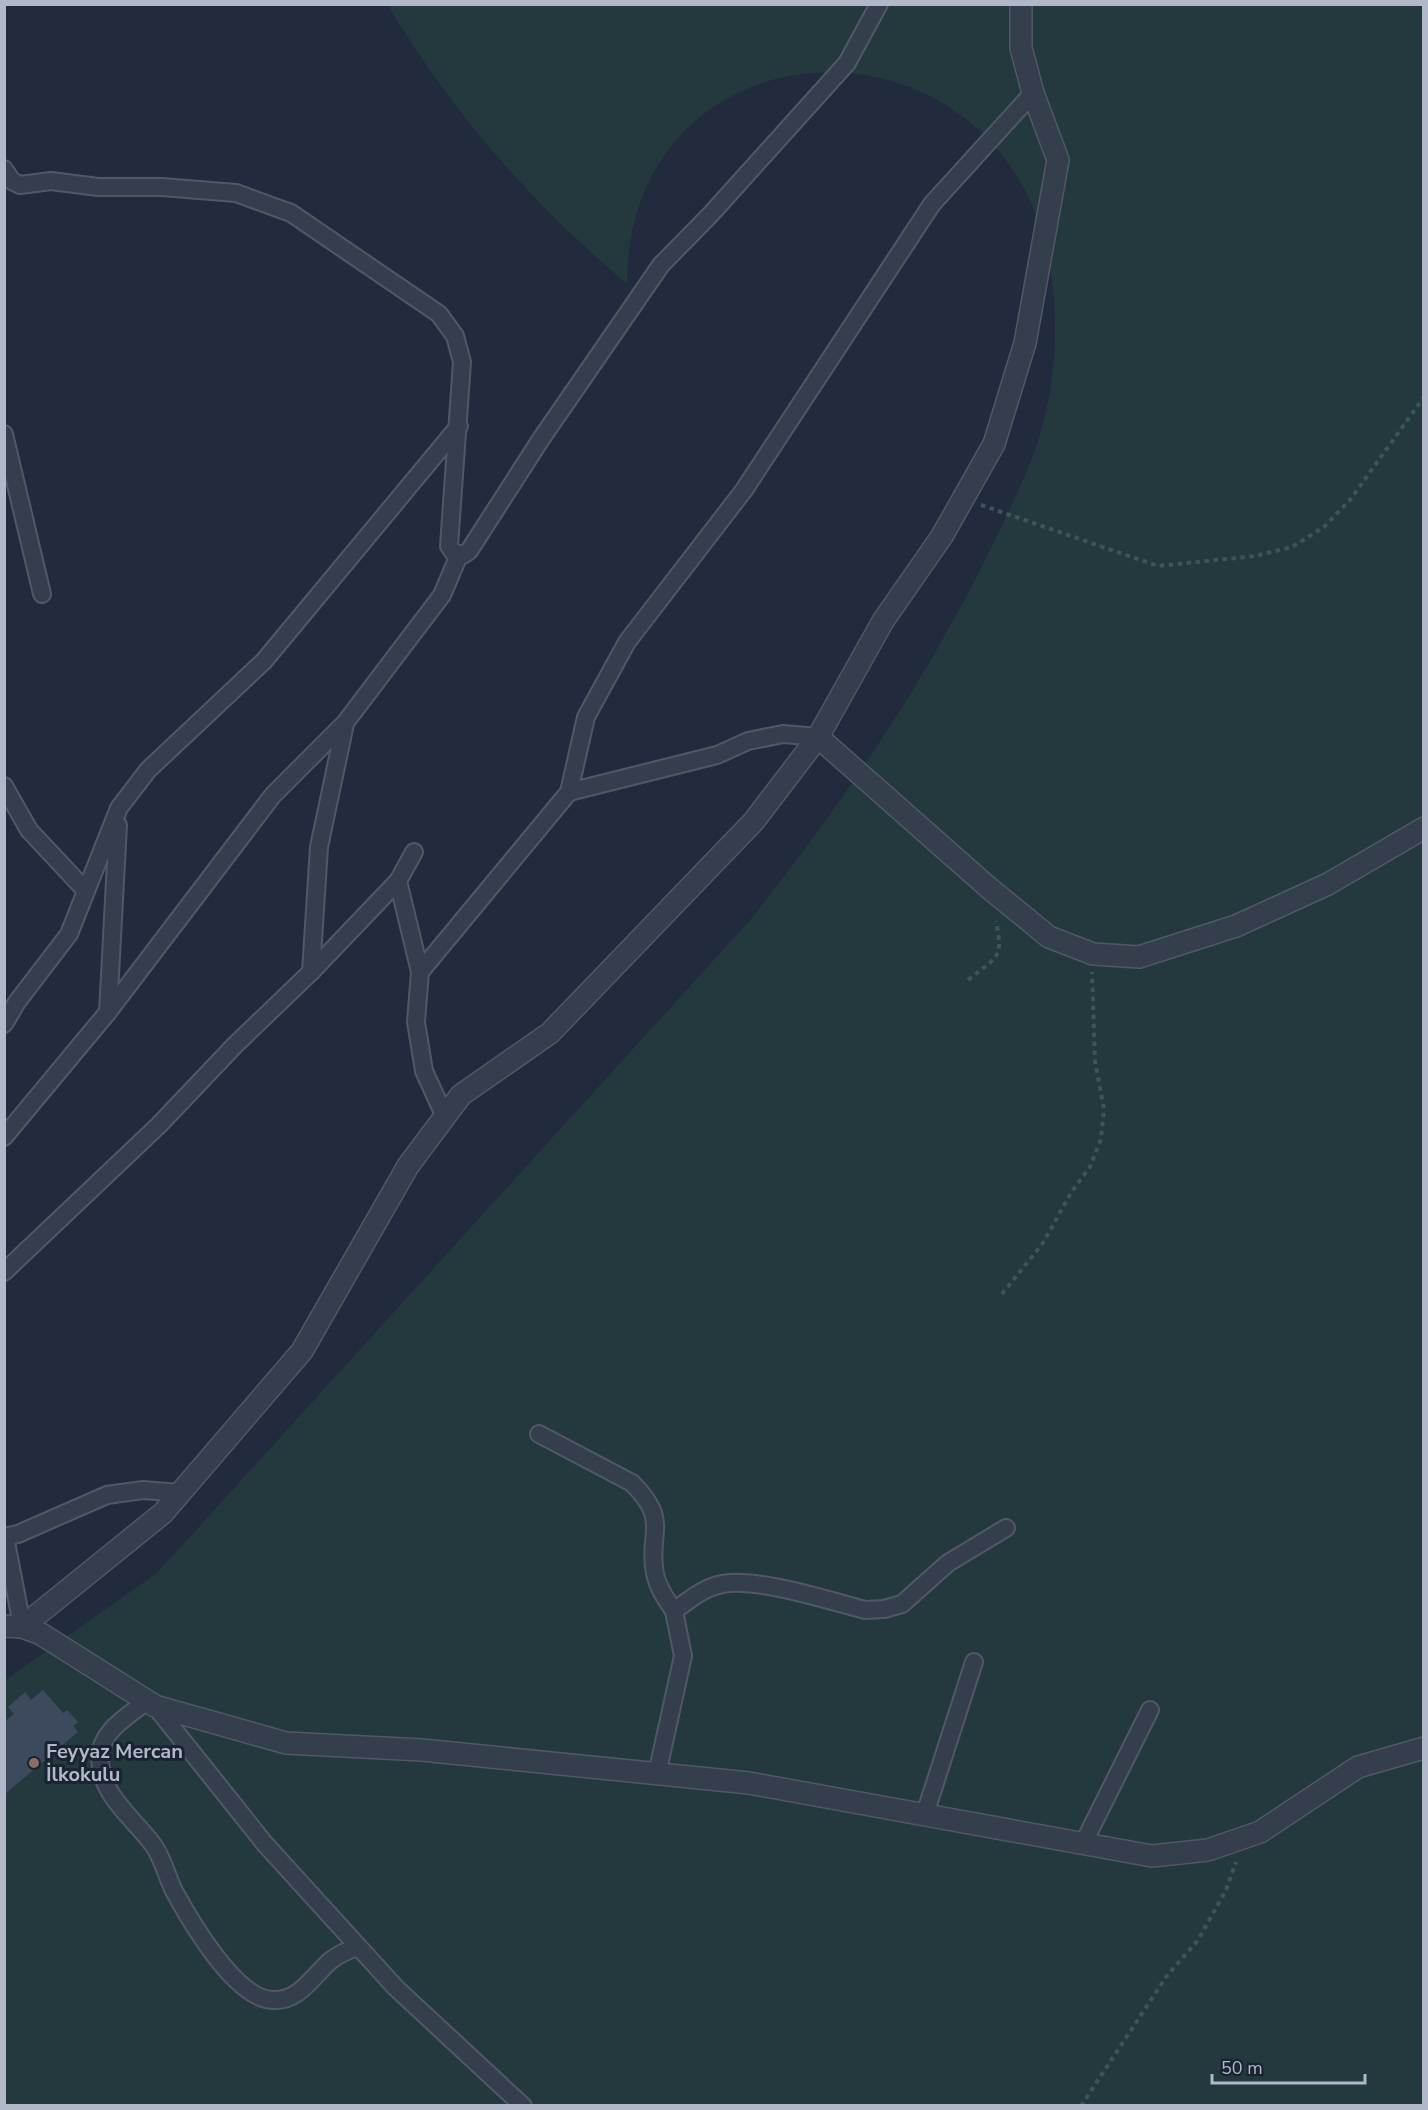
<svg xmlns="http://www.w3.org/2000/svg" width="1428" height="2110" viewBox="0 0 1428 2110" font-family="'Nunito Sans',sans-serif">
<rect width="100%" height="100%" fill="#212b3d"/>
<path fill="#23393e" d="M388,5H1423V2105H5L4,1681L157,1573L751,919C844,802 928,678 994,542C1015,498 1038,454 1047,406C1057,360 1057,313 1050,266C1004,0 629,10 627,284C532,203 451,112 388,5Z"/>
<path fill="#3d495d" d="M43,1690L63,1713L67,1710L78,1722L73,1726L78,1732L4,1795V1722L14,1714L8,1707L25,1692L31,1700Z"/>
<g fill="none" stroke-linecap="round" stroke-linejoin="round">
<g stroke="#505868" stroke-width="20">
<g id="minor">
<path d="M4,169L12,181L20,185L51,181L98,187H162L236,193L291,213L439,314L455,336L462,362L449,546L453,552L463,555L469,551L541,439L661,265L711,214L847,63L879,4"/>
<path d="M4,434L42,594"/>
<path d="M4,786L29,830L86,891"/>
<path d="M569,792L717,755L748,741L783,734L818,737"/>
<path d="M398,881L420,972"/>
<path d="M311,972L319,847L345,724"/>
<path d="M108,1012L118,825"/>
<path d="M4,1024L17,1002L69,934L119,808L148,770L264,661L459,426"/>
<path d="M445,1117L424,1071L416,1022L420,972L569,792L586,717L627,642L744,490L932,204L1033,93"/>
<path d="M4,1137L108,1012L273,795L345,723L442,595L459,555"/>
<path d="M4,1272L159,1125L235,1045L311,972L398,881L414,852"/>
<path d="M539,1434L632,1483C671,1522 647,1532 655,1574C658,1588 666,1599 674,1611"/>
<path d="M4,1537L18,1534L107,1495L143,1490L180,1493"/>
<path d="M5,1537L22,1625"/>
<path d="M147,1701C128,1716 100,1731 100,1758C100,1796 134,1818 154,1846C163,1859 167,1877 174,1891C191,1922 235,1998 272,2000C299,2002 313,1976 330,1961C339,1954 348,1950 358,1947"/>
<path d="M155,1706L265,1844L396,1988L523,2106"/>
<path d="M657,1774L683,1656L674,1611C689,1600 704,1587 723,1584C755,1577 831,1601 865,1610L884,1609L902,1604L948,1563L1006,1528"/>
<path d="M925,1814L974,1662"/>
<path d="M1084,1842L1150,1710"/>
</g>
</g>
<g stroke="#505868" stroke-width="24">
<g id="tertiary">
<path d="M818,737L989,888L1049,937L1093,954L1139,957L1236,926L1328,884L1424,828"/>
<path d="M4,1626L22,1627L41,1634L155,1706L286,1743L422,1750L749,1783L1152,1856L1208,1850L1260,1832L1358,1767L1424,1748"/>
<path d="M22,1627L163,1513L302,1351L408,1166L461,1095L550,1033L754,821L818,737L883,621L942,536L994,444L1025,343L1058,160L1033,93L1021,48V4"/>
</g>
</g>
<g stroke="#3e5558" stroke-width="4" stroke-dasharray="4.5 4.5" stroke-linecap="butt">
<path d="M981,505L1158,566L1255,556L1292,547L1324,527L1350,500L1424,397"/>
<path d="M968,980C997,956 1004,960 996,921"/>
<path d="M1002,1294L1043,1243L1072,1191L1090,1167L1101,1139L1104,1109L1095,1061L1092,972"/>
<path d="M1081,2106L1166,1977L1198,1940L1226,1890L1236,1862"/>
</g>
<use href="#minor" stroke="#353e4d" stroke-width="16"/>
<use href="#tertiary" stroke="#353e4d" stroke-width="21"/>
</g>
<circle fill="#8d6e63" stroke="#1a2332" stroke-width="2" cx="34" cy="1763" r="6"/>
<g text-anchor="middle" stroke-width="6" stroke-linejoin="round" paint-order="stroke">
<g font-size="20" font-weight="bold" fill="#b1b8c9" stroke="#1a2332" text-anchor="start">
<text x="46" y="1758">Feyyaz Mercan<tspan x="46" dy="23">İlkokulu</tspan></text>
</g>
</g>
<rect width="1428" height="2110" fill="none" stroke="#b1b8c9" stroke-width="12"/>
<path d="M1212 2074v9h153v-9" fill="none" stroke="#b1b8c9" stroke-width="3"/>
<text x="1221" y="2074" font-size="18" fill="#b1b8c9" stroke="#1a2332" stroke-width="4.5" paint-order="stroke">50 m</text>
</svg>
